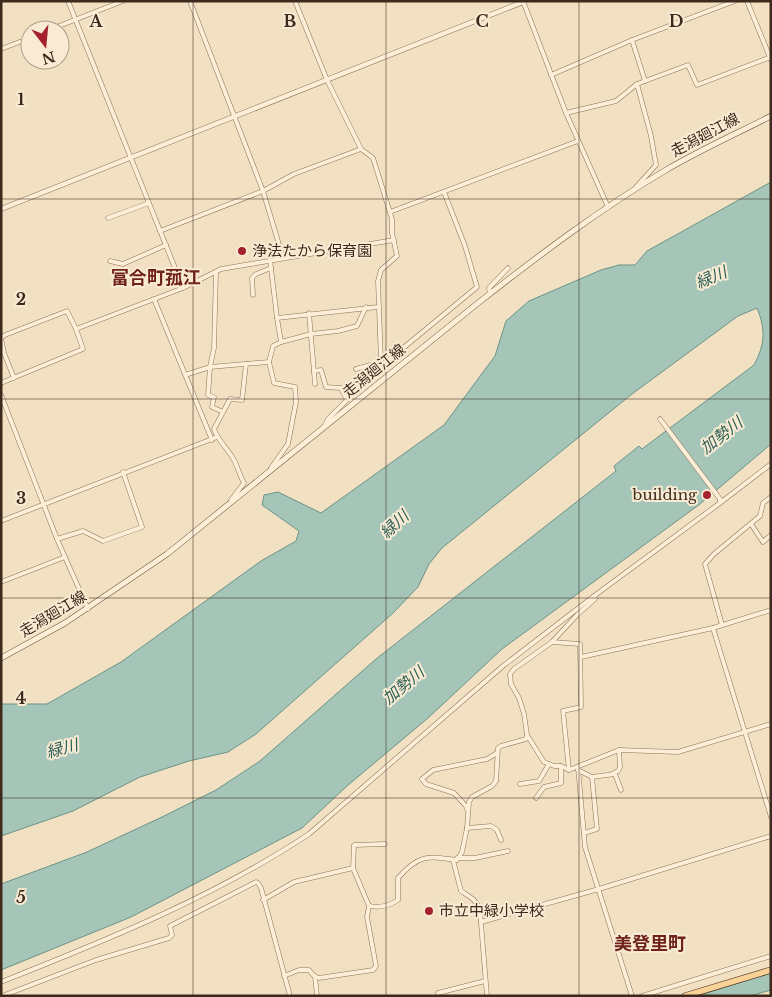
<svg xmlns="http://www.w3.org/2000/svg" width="772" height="997" viewBox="0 0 772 997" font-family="'Libre Baskerville','Noto Sans JP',serif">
<rect width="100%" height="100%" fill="#f2e0c2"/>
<g fill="#a5c5b9" stroke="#6a9486">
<path d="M771,182V444L700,504L502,649L428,718L347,786L302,828L131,917L1,970V884L87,852L162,817L216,790L260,761L376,659L616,471L614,466L639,446L642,449L754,365C765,344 766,330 757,308L738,316L632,394L442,548L429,564L418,587L392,614L256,734L228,752L189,761L140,777L73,811L1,836V704H47L121,662L261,561L296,541L299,531L262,505L264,495L278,492L321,513L444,425L495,356L506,321L529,301L601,270L619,265H635L647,251Z"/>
<path d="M771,973V990L750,996H697Z"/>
</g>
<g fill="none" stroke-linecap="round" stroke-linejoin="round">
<g stroke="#8f7057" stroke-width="5">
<g id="minor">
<path d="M68,1L183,288"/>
<path d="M190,1L263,191L283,258"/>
<path d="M295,1L327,80L361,149L373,158L392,219V233L397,256L381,270L378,281L381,362L385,363L477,287L465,246L444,192"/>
<path d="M523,1L566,113L608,207"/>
<path d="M747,1L771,60"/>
<path d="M49,30L123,1"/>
<path d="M632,40L645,81"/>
<path d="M1,49L30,38"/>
<path d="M551,75L632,40L735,1"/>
<path d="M566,113L616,101L637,84L688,65L697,85L771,57"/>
<path d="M636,187L656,165L651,136L637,84"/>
<path d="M390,212L578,141"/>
<path d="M108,218L149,203"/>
<path d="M160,231L263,191L294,174L361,149"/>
<path d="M270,260L277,318L281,342"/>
<path d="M110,261L123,264L166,245"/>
<path d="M216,272L214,348L210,367L208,395L214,397L212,407L223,412"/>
<path d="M490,294L489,288L508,268"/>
<path d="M253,295L252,278L256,274L271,268"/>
<path d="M154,299L212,440"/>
<path d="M309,313L315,384"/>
<path d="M277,318L378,307"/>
<path d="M76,329L183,288L221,269L394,240"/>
<path d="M356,369L381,362"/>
<path d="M314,371L321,370L326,387L341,388L347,400L328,419L325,425"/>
<path d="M185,375L210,367L269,362"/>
<path d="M1,383L83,349L76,329L67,311L5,335L1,338L4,353L14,378"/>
<path d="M1,395L57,539L88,609"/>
<path d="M660,419L720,499V503L594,596L595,599L577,615L552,642L514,669L510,674L511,684L519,698L524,714L527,735L544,762L554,766H561L569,770L619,750L678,752L771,724"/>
<path d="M271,468L288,444L296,402L295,387L274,383L269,362L273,346L281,342L311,334L338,331L357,326L366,307"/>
<path d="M231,500L244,483C240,476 238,468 234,460C228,449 218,441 214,429L230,399L242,400L246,364"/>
<path d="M720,503L771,464"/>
<path d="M1,521L217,437"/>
<path d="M751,524L763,542L771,535"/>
<path d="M57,539L83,531L103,541L142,527L123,472"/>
<path d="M1,582L65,557"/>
<path d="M722,625L705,564L714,554L760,516L763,503L771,497"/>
<path d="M713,628L771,817"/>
<path d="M552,642L580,644L581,707L563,711L569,770"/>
<path d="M581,657L713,628L771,610"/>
<path d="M578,767L585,847L632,996"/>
<path d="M578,770L592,777L597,829L584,833"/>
<path d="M612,774L618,771L620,767L619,750"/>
<path d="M592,777L615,774L621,790"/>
<path d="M520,784L539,781L549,764"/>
<path d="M536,798L544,787L561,783V766"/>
<path d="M467,809L466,806L454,793L426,784L422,779L433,770L487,759L497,753"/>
<path d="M467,828L491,826L497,830L501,840"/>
<path d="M457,858H475L508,851"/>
<path d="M453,860L461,891C470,897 477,900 480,911L487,996"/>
<path d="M353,868L354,845L385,844"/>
<path d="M263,900L294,882L353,868L369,906L367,917L376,966L373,970L319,978L314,976L309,970H299L284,976"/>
<path d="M369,906C379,908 389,906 398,900V878C419,854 428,856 457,860L462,852L467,828L469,802L472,797L492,786L496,781L498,748L501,746L526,739L527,735"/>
<path d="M481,922L599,889L771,836"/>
<path d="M315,976L317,996"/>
<path d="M1,982C107,940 214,897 309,834L503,666L594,596"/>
<path d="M438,993L485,981"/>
<path d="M2,996L96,960L169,938L172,935L170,926L256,882L258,883L261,888L290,996"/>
<path d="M642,996L771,956"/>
</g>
</g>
<g stroke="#8f7057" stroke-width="5.5">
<path id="tertiary" d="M1,209L523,2"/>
</g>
<g stroke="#70513a" stroke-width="6">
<path id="secondary" d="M1,658L65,623L167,554L478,303C538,256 600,209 666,170C700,150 736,134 771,116"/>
</g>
<g stroke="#5c3e2c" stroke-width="7">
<path id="primary" d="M685,996L771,970"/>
</g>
<use href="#minor" stroke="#fceed7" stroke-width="4"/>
<use href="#tertiary" stroke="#fceed7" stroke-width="4.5"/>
<use href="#secondary" stroke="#fceed7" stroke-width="5"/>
<use href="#primary" stroke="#f9d297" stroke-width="5.5"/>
</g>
<path fill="none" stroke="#3d2a1d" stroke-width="1" stroke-opacity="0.55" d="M193,1V996M386,1V996M579,1V996M1,199H771M1,399H771M1,598H771M1,798H771"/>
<g fill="#a4212d" stroke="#f9ebd3" stroke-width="2">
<circle cx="242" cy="251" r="5"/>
<circle cx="707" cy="495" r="5"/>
<circle cx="429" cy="911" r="5"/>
</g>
<g text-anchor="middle" stroke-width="4" stroke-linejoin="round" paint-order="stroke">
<g font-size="15" fill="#3d2a1d" stroke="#f9ebd3">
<text transform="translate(705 135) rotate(-28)" y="5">走潟廻江線</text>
<text transform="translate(374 371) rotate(-39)" y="5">走潟廻江線</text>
<text transform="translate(53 614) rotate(-31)" y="5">走潟廻江線</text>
</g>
<g font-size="15" fill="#3d2a1d" stroke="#f9ebd3" text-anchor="start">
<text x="252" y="256">浄法たから保育園</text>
<text x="697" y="500" text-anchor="end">building</text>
<text x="439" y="916">市立中緑小学校</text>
</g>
<g font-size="16" font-style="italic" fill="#2a5e56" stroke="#f9ebd3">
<text transform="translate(711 277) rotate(-23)" y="6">緑川</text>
<text transform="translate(721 435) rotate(-38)" y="6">加勢川</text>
<text transform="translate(394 524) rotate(-43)" y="6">緑川</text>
<text transform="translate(403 685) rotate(-40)" y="6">加勢川</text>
<text transform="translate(62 748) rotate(-15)" y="6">緑川</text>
</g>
<g font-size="18" font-weight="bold" fill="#6e2218" stroke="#f9ebd3">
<text x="156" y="284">富合町菰江</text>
<text x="650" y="950">美登里町</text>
</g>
</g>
<g font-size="16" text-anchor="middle" font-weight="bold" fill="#3d2a1d" stroke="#f9ebd3" stroke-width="4" stroke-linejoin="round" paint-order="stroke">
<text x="96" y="27">A</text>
<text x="290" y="27">B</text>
<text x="482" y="27">C</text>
<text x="676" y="27">D</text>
<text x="21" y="105">1</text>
<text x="21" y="305">2</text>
<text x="21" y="504">3</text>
<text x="21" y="704">4</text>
<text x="21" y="903">5</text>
</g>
<rect width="772" height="997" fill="none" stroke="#3d2a1d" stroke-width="5"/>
<g transform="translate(45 45) rotate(164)"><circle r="24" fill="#f9ebd3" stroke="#ae9e8a"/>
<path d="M0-4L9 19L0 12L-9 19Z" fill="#a4212d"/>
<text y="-8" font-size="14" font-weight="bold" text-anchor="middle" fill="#3d2a1d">N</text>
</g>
</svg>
